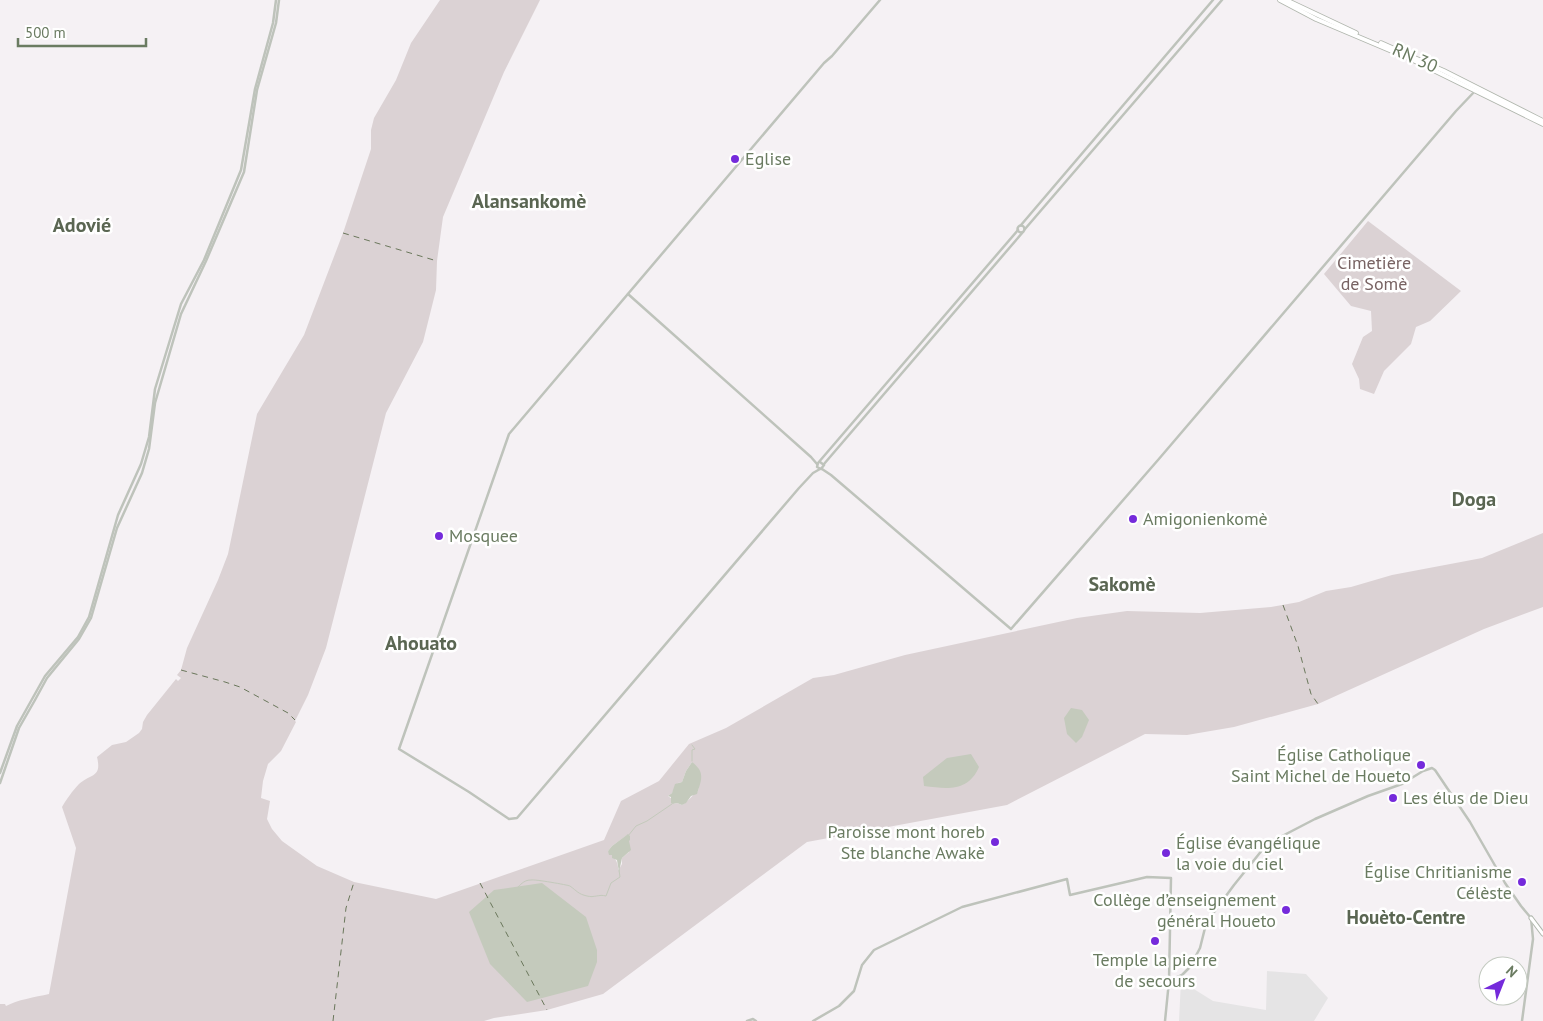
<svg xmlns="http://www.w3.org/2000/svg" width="1543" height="1021" viewBox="0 0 1543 1021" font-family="'PT Sans',sans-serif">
<rect width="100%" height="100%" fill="#f5f1f4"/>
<path fill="#e5e4e5" d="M1267,971L1306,974L1328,998L1314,1021H1179L1181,981L1213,1001L1266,1010Z"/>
<g fill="#dbd2d4" fill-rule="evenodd">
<path d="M440,0H540L504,72L443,217L437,261L436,290L423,342L386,413L326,648L308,695L295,721L296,722L281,751L268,764L263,781L261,798L270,801L267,819L272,829L282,841L317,866L354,882L436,899L604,840L621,801L659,781L689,744L726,728L813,678L834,675L905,655L1077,618L1127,611L1200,613L1271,607L1299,602L1326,591L1351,587L1392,575L1482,558L1543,533V607L1484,629L1318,704L1234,727L1187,735L1145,734L1007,805L807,842L603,994L547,1010L494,1018L484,1021H0V1004H5L6,1006C17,1000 35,997 49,994L76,848L62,807C66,800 73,790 79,784C91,773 102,778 97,757L112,745L126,742L139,733L142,729L143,722L147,715L176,679L178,681L181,678L177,675L181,670L187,648L218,580L228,554L257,414L304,335L343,233L371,149V130L374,118L396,80L411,43ZM692,762L700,779L698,791C692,795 688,802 682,805L677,803L673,804L672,799L668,796L672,793L678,783L682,782L686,771ZM627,835L629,843V852L622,858V864L618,871C619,862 614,857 608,851L612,846Z"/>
<path d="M1368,221L1461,291L1430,321L1416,327L1411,344L1384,371L1374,394L1360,389L1359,379L1352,364L1363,337L1372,331L1371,311L1351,306L1324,274Z"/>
</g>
<g fill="#c4cabc">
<path d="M1071,708L1082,710L1089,720L1082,737L1076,743L1067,734L1064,718Z"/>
<path d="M971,754L979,767C968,792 948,789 924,786L923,777L947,758Z"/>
<path d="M692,762C705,772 702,779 697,794L691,796L686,803L682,805L677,803L673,804L671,803V797L668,796L672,793L675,784L682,782L686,771Z"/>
<path d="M628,834L630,836V840L629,841L631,850L622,858L619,872L617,860L612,858V855H609L608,851L612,846Z"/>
<path d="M542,883L586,917L597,950V962L588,986L527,1002L490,964L469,912L494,890Z"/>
</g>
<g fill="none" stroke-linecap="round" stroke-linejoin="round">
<g stroke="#c4cabc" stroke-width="1">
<path d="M692,745L695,749L692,750V761"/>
<path d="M628,836L636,826L647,821L672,804"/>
<path d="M518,887C522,883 525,880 531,880C534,879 568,885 570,886C577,891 578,894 587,896C594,898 599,894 606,896L611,883L620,877L619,870"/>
</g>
<g stroke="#6a775b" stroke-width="1" stroke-dasharray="6 5" stroke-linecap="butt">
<path d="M343,233L437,261"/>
<path d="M1283,605L1298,646L1311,694L1318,704"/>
<path d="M181,670L225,682L240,687L288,713L295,720"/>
<path d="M480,883L547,1010"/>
<path d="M333,1021L346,908L354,882"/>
</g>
<g stroke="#afb6ac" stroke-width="5">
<path id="secondary" d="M1531,918L1543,934"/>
</g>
<g stroke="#b0b6ad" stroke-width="5.5">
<g id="primary">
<path d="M1280,0L1316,19L1413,60L1543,124"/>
<path d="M1286,0L1356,33"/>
<path d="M1381,43L1444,71L1543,121"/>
</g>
</g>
<g stroke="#bec3bb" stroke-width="2.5">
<path d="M1021,225L1213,0"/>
<circle cx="1021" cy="229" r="3.5"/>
<path d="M1025,229L1222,0"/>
<path d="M628,294L811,457L817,464"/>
<path d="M820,462L824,465L821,469L817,467L818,463L1018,230"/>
<path d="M824,464L1023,232"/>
<path d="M820,469L813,473L799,488L517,818L509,819L469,792L399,749L509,434L824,63L832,56L880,0"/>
<path d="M822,469L831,475L1011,629L1158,460L1456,111L1476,90"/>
<path d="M0,773L17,726L45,676L78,637L89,617L118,515L141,464L149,437L155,389L181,304L204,260L241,170L255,89L273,23L276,0"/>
<path d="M0,783L19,728L35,700L47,678L79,639L91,618L117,528L142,473L149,449L155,403L181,314L206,261L244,172L257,90L276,23L279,0"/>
<path d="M1169,981L1182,975L1190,967L1200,948L1205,928L1209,919L1234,885L1267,844L1315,819L1368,796L1402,784L1423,771L1432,768L1435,770L1470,822L1505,883L1521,906L1531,918L1533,939L1522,1021"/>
<path d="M747,1021L753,1019L756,1021"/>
<path d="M813,1021L839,1006L854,991L862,965L874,950L962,907L1067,879L1070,895L1147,877L1171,878L1169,981L1165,1021"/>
</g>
<use href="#secondary" stroke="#fff" stroke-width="3"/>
<use href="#primary" stroke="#fff" stroke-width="4"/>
</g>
<g fill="#752adb" stroke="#fff" stroke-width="2">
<circle cx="735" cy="159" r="5"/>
<circle cx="1133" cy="519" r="5"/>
<circle cx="439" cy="536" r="5"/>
<circle cx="1421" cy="765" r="5"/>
<circle cx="1393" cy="798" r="5"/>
<circle cx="995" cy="842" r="5"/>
<circle cx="1166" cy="853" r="5"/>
<circle cx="1522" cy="882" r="5"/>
<circle cx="1286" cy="910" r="5"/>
<circle cx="1155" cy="941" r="5"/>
</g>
<g text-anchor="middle" stroke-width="5" stroke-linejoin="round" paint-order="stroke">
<g font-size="18" fill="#6a7b61" stroke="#fff">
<text transform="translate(1415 58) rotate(24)" y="6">RN 30</text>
</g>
<g font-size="18" fill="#6a7b61" stroke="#fff" text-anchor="start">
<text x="745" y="165">Eglise</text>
<text x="1143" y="525">Amigonienkomè</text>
<text x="449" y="542">Mosquee</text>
<text x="1411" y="761" text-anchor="end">Église Catholique<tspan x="1411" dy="21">Saint Michel de Houeto</tspan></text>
<text x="1403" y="804">Les élus de Dieu</text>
<text x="985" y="838" text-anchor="end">Paroisse mont horeb<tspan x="985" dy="21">Ste blanche Awakè</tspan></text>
<text x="1176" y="849">Église évangélique<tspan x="1176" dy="21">la voie du ciel</tspan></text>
<text x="1512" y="878" text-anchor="end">Église Chritianisme<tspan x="1512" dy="21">Célèste</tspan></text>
<text x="1276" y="906" text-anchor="end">Collège d’enseignement<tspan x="1276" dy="21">général Houeto</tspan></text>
<text x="1155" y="966" text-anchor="middle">Temple la pierre<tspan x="1155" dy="21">de secours</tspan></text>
</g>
<g font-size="18" fill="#786363" stroke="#fff">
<text x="1374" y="269">Cimetière<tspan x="1374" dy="21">de Somè</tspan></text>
</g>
<g font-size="19" font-weight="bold" fill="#5a6652" stroke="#fff">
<text x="1406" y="924">Houèto-Centre</text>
</g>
<g font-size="20" font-weight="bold" fill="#5a6652" stroke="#fff">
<text x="529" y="208">Alansankomè</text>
<text x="82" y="232">Adovié</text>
<text x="1474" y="506">Doga</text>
<text x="1122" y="591">Sakomè</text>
<text x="421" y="650">Ahouato</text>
</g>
</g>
<g transform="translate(1503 981) rotate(43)"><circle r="24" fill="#ffffff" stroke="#c3cac0"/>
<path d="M0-4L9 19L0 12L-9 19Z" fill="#752adb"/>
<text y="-8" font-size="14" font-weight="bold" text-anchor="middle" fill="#6a7b61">N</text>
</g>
<path d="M18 38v8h128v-8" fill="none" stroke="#6a7b61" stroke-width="2.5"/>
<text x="25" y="38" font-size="15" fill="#6a7b61" stroke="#ffffff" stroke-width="4" paint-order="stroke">500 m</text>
</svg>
